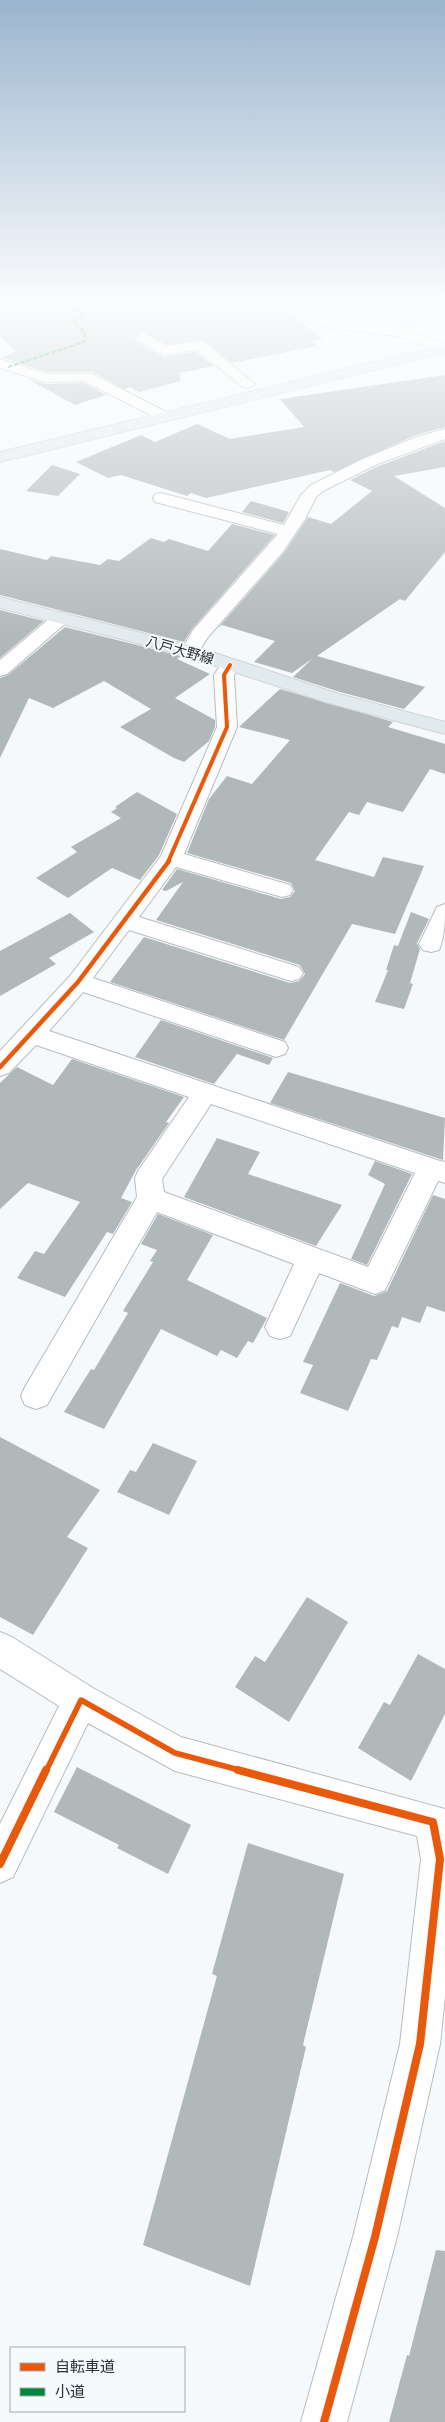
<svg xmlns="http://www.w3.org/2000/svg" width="445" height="2422" viewBox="0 0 445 2422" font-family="Spectral,'Noto Sans JP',serif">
<rect width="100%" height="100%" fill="#f6f9fb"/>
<g fill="#b1b8ba">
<path d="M0,305H279L323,339L312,341L317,346L232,363L204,340L167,344L142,331L134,337L136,341L164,357L195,352L214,366L179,373L181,381L139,392L130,387L124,389L93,372H46L1,357L14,354L11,352L16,351L0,337Z"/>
<path d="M445,375V427L416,435L334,472L330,470L206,498L191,493L187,496L121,475L108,478L76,462L141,435L155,442L197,424L230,439L304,427L280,399Z"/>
<path d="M28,379L45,384L84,383L106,395L75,405Z"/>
<path d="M445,441V467L394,476L445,508V552L405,601L400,599L317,656L425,687L404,709L340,692L293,677L312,659L292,673L254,662L275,641L222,625L218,628L283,554L308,517L331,524L372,491L350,480L376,467Z"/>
<path d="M52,465L80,474L58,496L26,491Z"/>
<path d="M251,501L289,512L283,523L242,512Z"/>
<path d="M232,524L275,535L192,629L184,642L0,595V549L47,560L51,556L100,565L108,559L119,561L151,538L164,542L169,539L208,551Z"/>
<path d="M0,610L44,621L0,658Z"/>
<path d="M65,627L181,656L177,659L210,674L175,698L215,720V727L209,741L184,762L174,758L120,727L151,709L104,681L53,708L29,698L0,758V678L8,675Z"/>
<path d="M280,689L393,722L388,727L445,744V774L430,769L403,812L367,802L359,815L349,812L315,860L374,877L383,857L424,866L395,934L352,924L284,1040L110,982L144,937L290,983L299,981L305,974L300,965L156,920L183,882L166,891L162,890L177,869L281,899L290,897L295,891L291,883L187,853L209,799L227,776L252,784L290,740L239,727Z"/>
<path d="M137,792L177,814L159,855L140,880L112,868L68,898L36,878L77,852L71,847L121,818L111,812L117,808L115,807Z"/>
<path d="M411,912L429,919L417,943L420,949L410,983L413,984L404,1009L375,1002L388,970H386L394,945L398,946Z"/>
<path d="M70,913L94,932L49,958L56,964L0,996V951Z"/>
<path d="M161,1020L273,1058L269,1065L237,1054L214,1084L135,1057Z"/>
<path d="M72,1059L184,1097L166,1122L169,1123L136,1170L121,1198L132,1202L113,1234L107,1232L65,1297L17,1278L35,1251L44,1254L80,1202L28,1183L0,1209V1083L17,1067L53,1085Z"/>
<path d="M288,1072L445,1118L443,1160L270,1103Z"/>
<path d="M217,1138L260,1152L248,1174L342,1205L316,1246L184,1197Z"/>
<path d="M375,1161L412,1174L367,1265L351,1259L385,1184L368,1175Z"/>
<path d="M433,1195L445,1199V1312L427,1306L420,1323L402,1317L398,1328L392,1326L377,1360L371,1359L348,1411L300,1393L313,1365L303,1362L340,1283L374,1296L387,1291Z"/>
<path d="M158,1214L213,1235L187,1280L267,1318L253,1343L248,1341L237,1358L221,1350L217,1356L161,1329L104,1429L64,1412L91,1369L94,1370L128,1313L123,1311L153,1262L150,1261L157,1250L141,1244Z"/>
<path d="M0,1437L100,1490L67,1537L88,1548L33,1635L0,1617Z"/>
<path d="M153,1443L197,1461L169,1515L117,1492L130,1470L136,1472Z"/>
<path d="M307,1597L348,1622L289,1722L235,1687L255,1656L265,1662Z"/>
<path d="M418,1654L445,1669V1714L411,1781L358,1748L384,1702L390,1705Z"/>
<path d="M77,1767L191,1825L168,1874L117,1848L119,1845L54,1812Z"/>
<path d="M248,1843L344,1874L303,2045L306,2047L250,2286L143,2245L217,1976L212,1974Z"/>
<path d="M436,2250L445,2251V2422H389L407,2355L409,2356Z"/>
</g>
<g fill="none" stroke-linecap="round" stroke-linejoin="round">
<g stroke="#b7bcc0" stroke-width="2">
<g id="minor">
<path d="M281,305H298L329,319L401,329L445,315V324L417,333L445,344V353C430,350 417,341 402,337C369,330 303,333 281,305Z"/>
<path d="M143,333L167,346L199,341L204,342L255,384L248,388L243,387L196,350L165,355L138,340L136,337Z"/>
<path d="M0,359L46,374H92L170,414L173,417L165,422L160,420L84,381L45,382L0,368Z"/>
<path d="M445,429V439L375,465L323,491L316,497L305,519L282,553L208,637L197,655H183L181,651L193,630L278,534L155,502L153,498L155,494L161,493L284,525L301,495L311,485L363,459L417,437Z"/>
<path d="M61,612L67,614L70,618L67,622L7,674L0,676V660L55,614Z"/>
<path d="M230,659L237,661L240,665L234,675L237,727L184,854L290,885L293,890L290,895L282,897L176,867L139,917L299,967L303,973L299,979L291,981L129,930L93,978L285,1042L288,1048L285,1054L276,1057L83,992L49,1031L440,1161L445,1162V1183L438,1181L385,1290L375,1294L319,1273L290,1336L280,1339L270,1336L265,1327L294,1264L157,1212L47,1405L36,1409L25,1405L21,1396L25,1387L137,1197L135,1178L138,1171L189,1097L36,1045L9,1073L0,1076V1051L70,976L161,856L217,727L214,675L223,661ZM211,1104L415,1173L368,1267L164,1192L162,1179Z"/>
<path d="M445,904C445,920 445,936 439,950L431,952L423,950L419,944L437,907Z"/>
<path d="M0,1632L12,1637L93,1688L181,1737L445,1809V1996L440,2044L397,2237L347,2422H301L353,2237L400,2044L421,1859L417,1836L175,1771L88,1723L13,1877L0,1883V1824L59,1706L0,1669Z"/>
</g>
</g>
<g stroke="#d1d3d5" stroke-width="2">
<g id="major">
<path d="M445,345V353L0,462V452Z"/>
<path d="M0,597L197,647L339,694L445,722V734L325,702L183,655L0,608Z"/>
</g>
</g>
<use href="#minor" fill="#fefefe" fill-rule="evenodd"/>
<use href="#major" fill="#e1eaed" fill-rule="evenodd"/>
<path stroke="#00873e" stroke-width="2" stroke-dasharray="4.5 2" stroke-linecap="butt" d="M8,367L84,342L85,333L74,323L84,315L75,310L74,305"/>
<g stroke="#f5fafc" stroke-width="6">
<path id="cycleway-far3" d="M168,862L227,727L224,675L230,665"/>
</g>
<g stroke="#f5fafc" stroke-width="8">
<path id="cycleway-far2" d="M0,1067L78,982L169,861"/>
</g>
<g stroke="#f5fafc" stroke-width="9">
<path id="cycleway-far1" d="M46,1771L81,1700L175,1753L243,1771"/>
</g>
<g stroke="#f5fafc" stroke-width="11">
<g id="cycleway">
<path d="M238,1770L433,1822L440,1859L420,2044L375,2237L324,2422"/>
<path d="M0,1864L46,1770"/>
</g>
</g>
<use href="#cycleway-far3" stroke="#e8590c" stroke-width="4"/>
<use href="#cycleway-far2" stroke="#e8590c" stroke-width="4.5"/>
<use href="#cycleway-far1" stroke="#e8590c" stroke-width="5.5"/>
<use href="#cycleway" stroke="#e8590c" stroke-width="8"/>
</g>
<linearGradient id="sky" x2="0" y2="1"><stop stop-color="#9bb5ce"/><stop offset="0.47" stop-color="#fbfcfd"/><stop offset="1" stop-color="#fbfcfd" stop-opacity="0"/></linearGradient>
<rect width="445" height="644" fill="url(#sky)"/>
<g text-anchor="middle" stroke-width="4" stroke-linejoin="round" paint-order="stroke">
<g font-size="14" fill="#273136" stroke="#f5fafc">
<text transform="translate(180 650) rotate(16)" y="5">八戸大野線</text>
</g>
</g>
<rect x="10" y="2347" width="175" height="65" fill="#f5fafc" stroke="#a3aaad"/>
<rect x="20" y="2363" width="25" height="8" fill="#e8590c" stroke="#a3aaad"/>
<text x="55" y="2372" font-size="15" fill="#273136">自転車道</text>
<rect x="20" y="2388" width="25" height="8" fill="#00873e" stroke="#a3aaad"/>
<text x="55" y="2397" font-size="15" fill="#273136">小道</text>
</svg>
